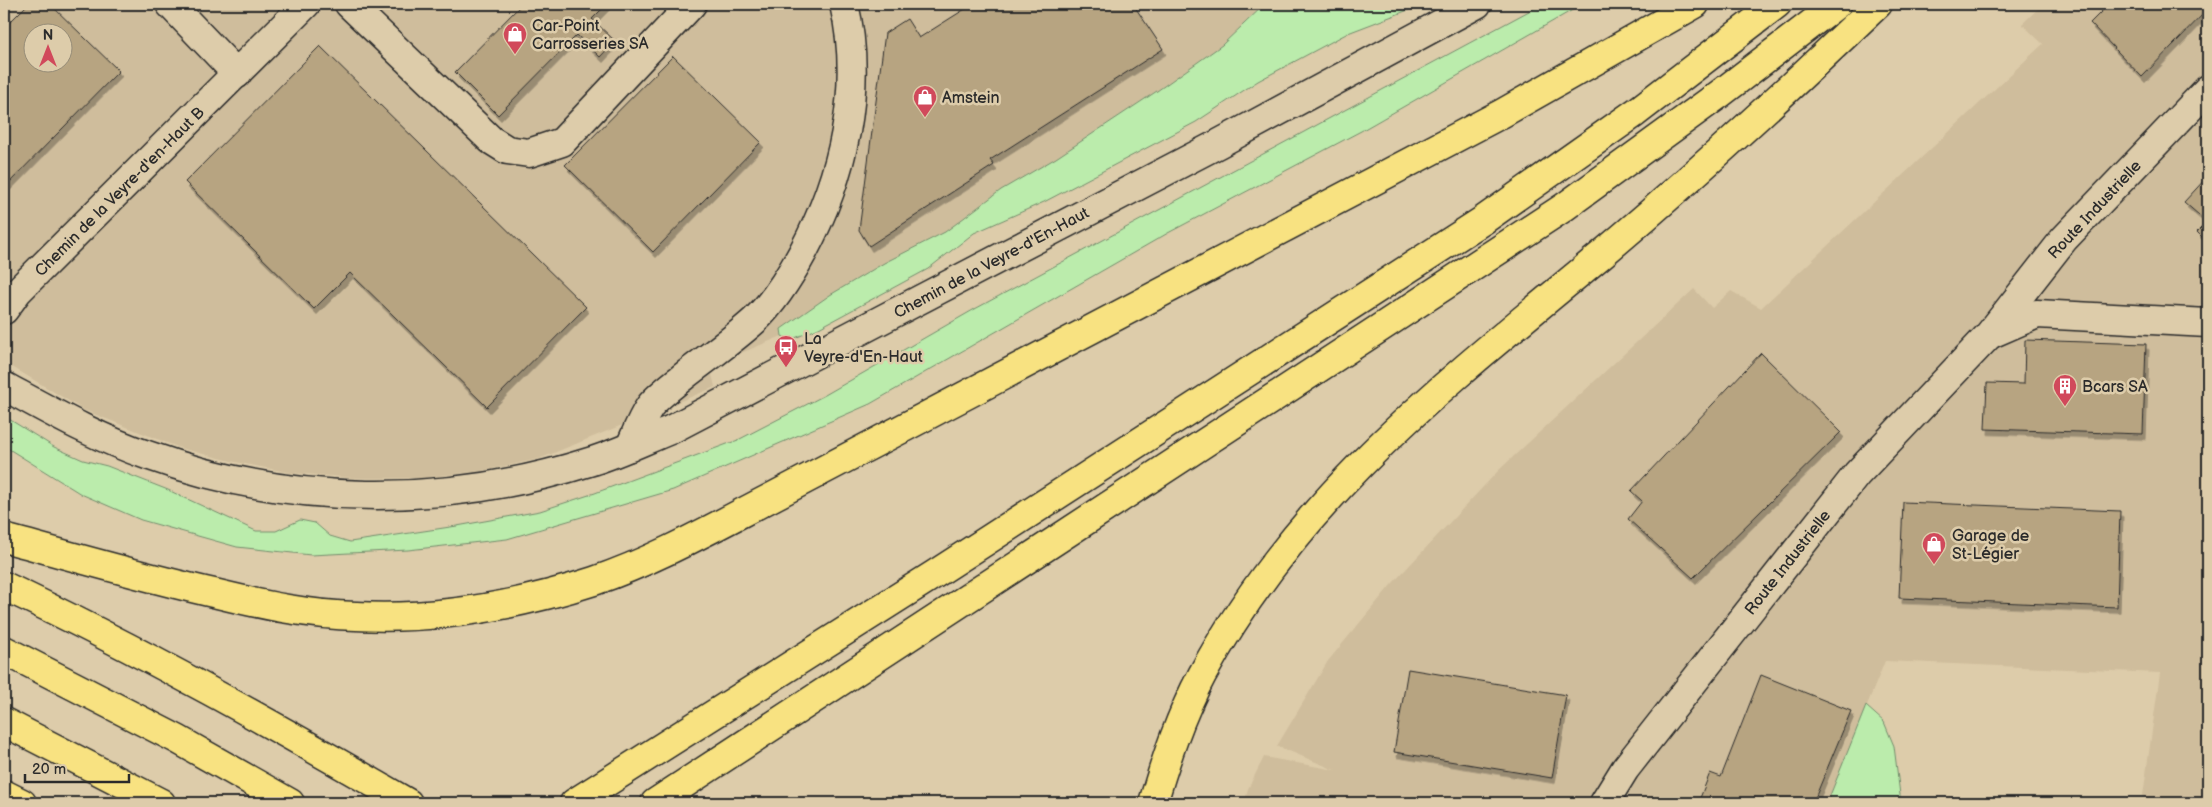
<svg xmlns="http://www.w3.org/2000/svg" width="2212" height="807" viewBox="0 0 2212 807" font-family="'Balsamiq Sans',sans-serif">
<defs>
<filter id="shadow"><feDropShadow dx="3" dy="5.5" stdDeviation="0" flood-color="#0004"/></filter>
</defs>
<rect width="100%" height="100%" fill="#dca"/>
<filter id="ink" filterUnits="userSpaceOnUse"><feTurbulence type="fractalNoise" baseFrequency=".02" numOctaves="2"/><feDisplacementMap in="SourceGraphic" scale="10" xChannelSelector="R" yChannelSelector="G"/><feConvolveMatrix kernelMatrix="1 2 1 2 8 2 1 2 1" color-interpolation-filters="sRGB"/></filter>
<g filter="url(#ink)">
<g fill="#cfbd9c" fill-rule="evenodd">
<path d="M4,4H1265L1222,45L1157,91L1056,158L1001,190L945,232L884,263L830,295L781,329L782,336L710,366L715,387L539,459L482,471L420,478H354L292,473L235,462L180,448L84,410L4,362ZM32,32H62V62H32Z"/>
<path d="M2043,4H2208V803H2142L2160,673L1885,661L1827,803H1244L1248,789L1264,757L1335,770L1277,746L1328,661L1391,585L1499,470L1694,289L1712,308L1731,291L1761,308L2043,44L2022,24Z"/>
</g>
<g fill="#bbecac" stroke="#738c6c">
<path d="M1265,4H1424L1348,33L1258,81L1196,122L1044,202L974,233L928,269L817,329L790,340L782,336L781,329L830,295L884,263L945,232L1001,190L1056,158L1157,91L1222,45Z"/>
<path d="M1542,4H1583L1361,131L1168,233L870,404L673,490L507,539L408,550L311,555L237,547L141,520L81,494L4,446V416L54,447L83,460L107,466L168,490L256,531H276L300,520L315,523L330,536L350,542L457,526L540,511L595,493L738,440L825,395L973,310Z"/>
<path d="M1866,706L1884,722L1894,746L1901,803H1827Z"/>
</g>
<g fill="#b7a481" stroke="#2b2b2b" fill-rule="evenodd" filter="url(#shadow)">
<path d="M28,4H50L119,71L4,188V28ZM32,32H62V62H32Z"/>
<path d="M522,4H607L592,19L615,41L600,57L577,35L498,115L455,72Z"/>
<path d="M973,4H1133L1163,49L990,160L994,165L869,246L859,230L885,33L907,19L919,38Z"/>
<path d="M2109,4H2208V9L2142,77L2090,23Z"/>
<path d="M320,46L586,307L487,407L350,273L314,309L185,182Z"/>
<path d="M673,56L761,142L653,252L565,165Z"/>
<path d="M2208,176V243L2197,232L2207,222L2184,202Z"/>
<path d="M2025,340L2146,344L2143,434L1985,429L1987,383L2024,384Z"/>
<path d="M1761,353L1841,432L1693,578L1628,519L1642,501L1631,491Z"/>
<path d="M1903,502L2120,511L2117,607L1899,598Z"/>
<path d="M1408,669L1566,695L1552,778L1394,752Z"/>
<path d="M1761,675L1851,711L1813,803H1698L1710,773L1721,777Z"/>
</g>
<g fill="none" stroke-linecap="round" stroke-linejoin="round">
<g stroke="#2b2b2b" stroke-width="31">
<g id="minor">
<path d="M170,4L237,74"/>
<path d="M349,4L491,140L507,150L529,153L562,142L692,4"/>
<path d="M4,310L18,291L306,4"/>
<path d="M1991,334L2037,314L2208,323"/>
<path d="M4,386C50,411 97,438 147,455C289,506 444,508 589,462C616,454 643,441 670,430L1218,144L1477,4"/>
<path d="M630,447C636,433 641,419 650,406C659,395 673,385 684,376C707,358 733,340 755,320C775,301 790,276 803,252C843,177 864,88 844,4"/>
<path d="M1604,803L1625,769L1857,474L1988,336L2064,239L2208,89"/>
</g>
</g>
<g stroke="#2b2b2b" stroke-width="31">
<g id="highway">
<path d="M4,538C75,557 146,578 218,594C263,605 310,615 356,616C437,620 517,606 594,581C656,560 714,527 772,497L1501,114L1695,4"/>
<path d="M4,586C142,651 275,726 408,803"/>
<path d="M4,650L177,739L290,803"/>
<path d="M4,722L161,803"/>
<path d="M4,794L22,803"/>
<path d="M574,803L935,574L1482,221L1635,113L1777,4"/>
<path d="M655,803L1563,208L1721,93L1837,4"/>
<path d="M1153,803C1166,759 1180,716 1202,675C1299,495 1447,383 1601,255C1696,175 1788,90 1878,4"/>
</g>
</g>
<use href="#minor" stroke="#dca" stroke-width="28"/>
<use href="#highway" stroke="#f8e281" stroke-width="28"/>
</g>
</g>
<defs>
<g id="shop-pin" transform="scale(1.25)"><path d="M0 17L-7.5 6A9.5 9.5 0 1 1 7.5 6Z" fill="#d1495b" stroke="#dca"/><path d="M-5-2.5h2.3a2.7 3.5 0 0 1 5.4 0H5L5.5 6h-11ZM-1.5-2.5h3a1.5 2.3 0 0 0-3 0Z" fill="#fff"/></g>
<g id="bus-pin" transform="scale(1.25)"><path d="M0 17L-7.5 6A9.5 9.5 0 1 1 7.5 6Z" fill="#d1495b" stroke="#dca"/><path d="M-5-6H5V4H4V6H2V4H-2V6H-4V4H-5ZM-3.5-4V0h7V-4ZM-3.5 1.2v1.5H-2V1.2ZM2 1.2v1.5H3.5V1.2Z" fill="#fff"/></g>
<g id="building-pin" transform="scale(1.25)"><path d="M0 17L-7.5 6A9.5 9.5 0 1 1 7.5 6Z" fill="#d1495b" stroke="#dca"/><path d="M-4-6H4V6H1V3H-1V6H-4ZM-2.5-4.3h1.7v1.8h-1.7ZM.8-4.3h1.7v1.8H.8ZM-2.5-1h1.7V.8h-1.7ZM.8-1h1.7V.8H.8Z" fill="#fff"/></g>
</defs>
<g fill-rule="evenodd">
<use href="#shop-pin" x="515" y="34"/>
<use href="#shop-pin" x="925" y="97"/>
<use href="#bus-pin" x="786" y="347"/>
<use href="#building-pin" x="2065" y="386"/>
<use href="#shop-pin" x="1934" y="544"/>
</g>
<g text-anchor="middle" stroke-width="5" stroke-linejoin="round" paint-order="stroke">
<g font-size="16" fill="#2b2b2b" stroke="#dca" text-anchor="start">
<text x="532" y="31">Car-Point<tspan x="532" dy="18">Carrosseries SA</tspan></text>
<text x="942" y="103">Amstein</text>
<text x="804" y="344">La<tspan x="804" dy="18">Veyre-d'En-Haut</tspan></text>
<text x="2082" y="392">Bcars SA</text>
<text x="1952" y="541">Garage de<tspan x="1952" dy="18">St-Légier</tspan></text>
</g>
<g font-size="16" fill="#2b2b2b" stroke="#dca">
<text transform="translate(119 191) rotate(-45)" y="6">Chemin de la Veyre-d'en-Haut B</text>
<text transform="translate(2094 209) rotate(-47)" y="6">Route Industrielle</text>
<text transform="translate(991 262) rotate(-28)" y="6">Chemin de la Veyre-d'En-Haut</text>
<text transform="translate(1787 562) rotate(-52)" y="6">Route Industrielle</text>
</g>
</g>
<rect width="2212" height="807" fill="none" stroke="#dca" stroke-width="20"/>
<rect x="10" y="10" width="2192" height="787" fill="none" stroke="#2b2b2b" stroke-width="2" filter="url(#ink)"/>
<g transform="translate(48 48)"><circle r="24" fill="#ddccaa" stroke="#968c77"/>
<path d="M0-4L9 19L0 12L-9 19Z" fill="#d1495b"/>
<text y="-8" font-size="14" font-weight="bold" text-anchor="middle" fill="#2b2b2b">N</text>
</g>
<path d="M25 774v8h104v-8" fill="none" stroke="#2b2b2b" stroke-width="2.5"/>
<text x="32" y="774" font-size="15" fill="#2b2b2b" stroke="#ddccaa" stroke-width="4" paint-order="stroke">20 m</text>
</svg>
